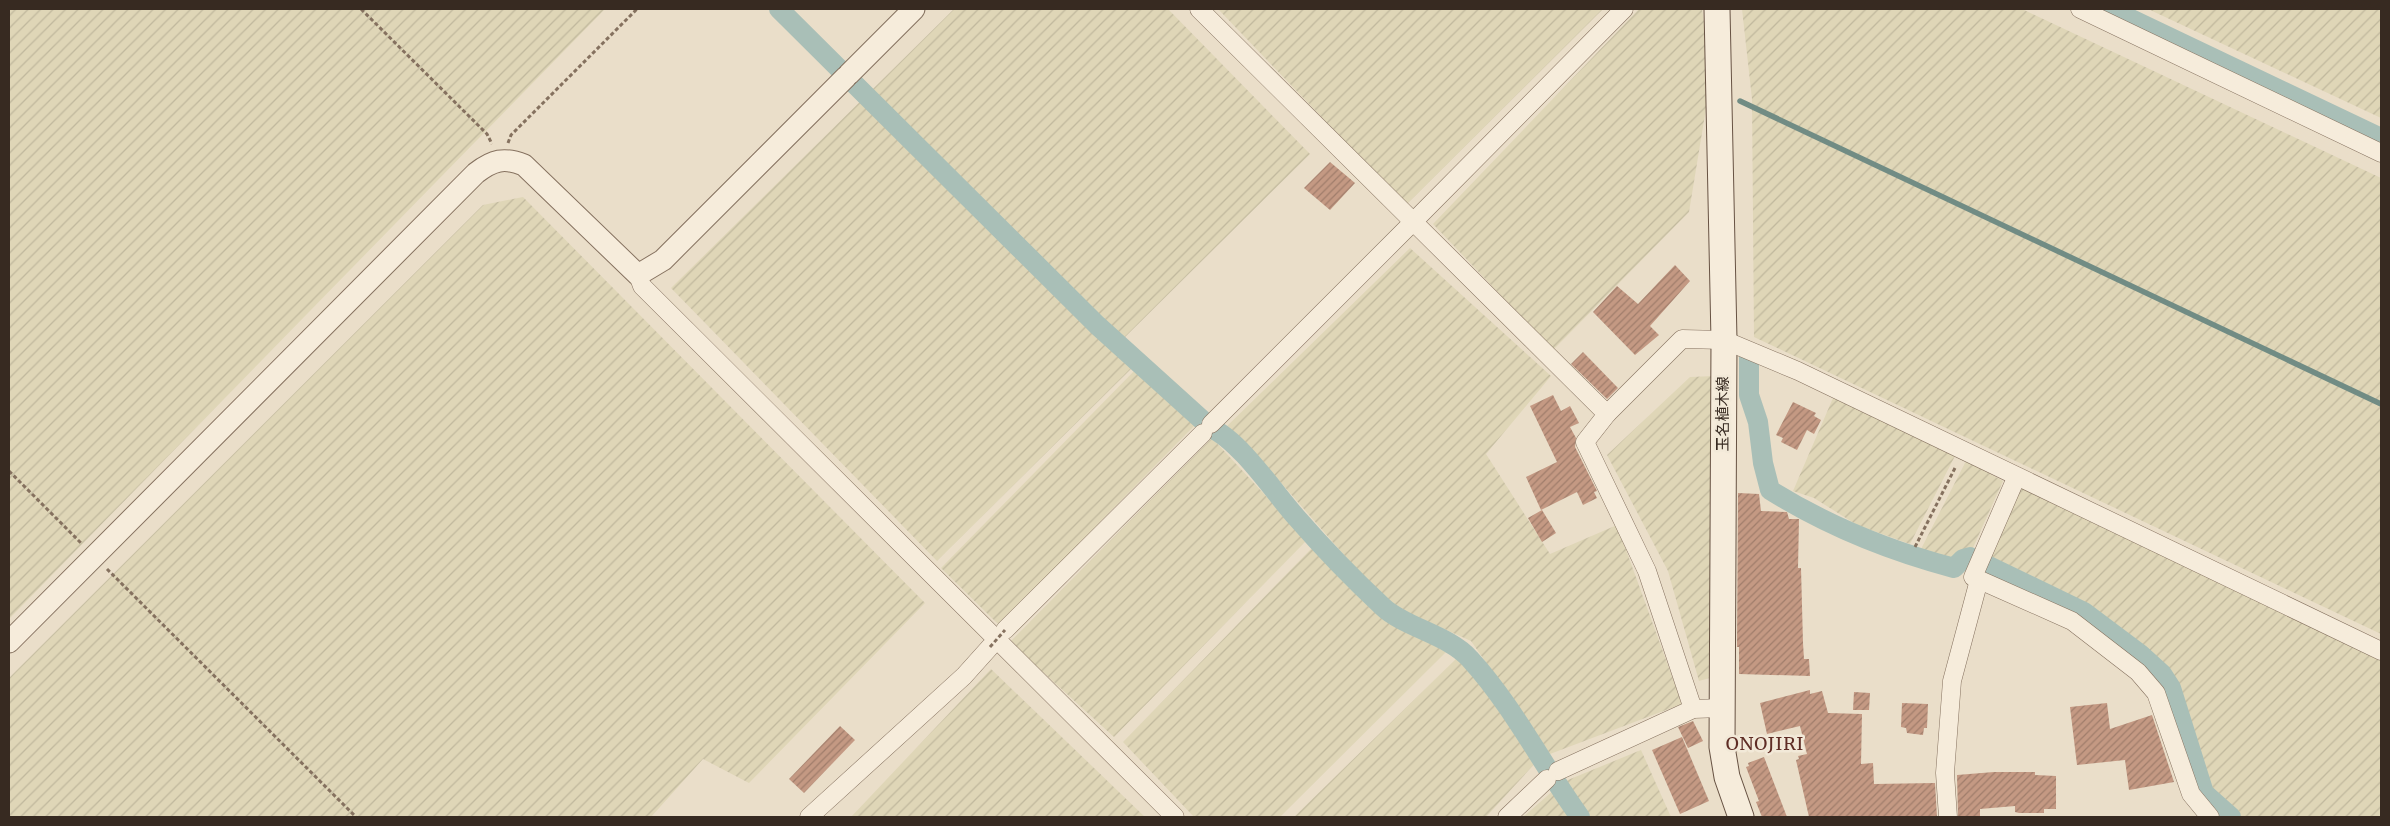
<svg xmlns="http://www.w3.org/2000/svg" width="2390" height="826" viewBox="0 0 2390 826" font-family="Merriweather,'Noto Sans JP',serif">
<defs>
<pattern id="farmland-furrows" width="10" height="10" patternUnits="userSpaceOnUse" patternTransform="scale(1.25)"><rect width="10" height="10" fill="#dfd6b7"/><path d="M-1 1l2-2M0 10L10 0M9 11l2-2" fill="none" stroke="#c0b89d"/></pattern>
<pattern id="building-hatch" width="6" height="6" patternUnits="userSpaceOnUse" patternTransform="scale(1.25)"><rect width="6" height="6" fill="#c49983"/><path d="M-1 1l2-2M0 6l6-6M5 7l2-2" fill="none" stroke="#a07d6b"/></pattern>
</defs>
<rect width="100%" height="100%" fill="#eadec9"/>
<g fill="url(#farmland-furrows)">
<path d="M9,9H605L9,619Z"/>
<path d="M954,9H1168L1310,154L1120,342L1138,362L937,561L671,288Z"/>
<path d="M1218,9H1603L1406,205Z"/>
<path d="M1639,9H1702L1712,72L1689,212L1553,350L1433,224Z"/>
<path d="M1742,9H2022L2381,178V634L1754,337L1752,99Z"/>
<path d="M2148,9H2381V118Z"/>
<path d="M523,197L925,603L749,783L703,759L651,817H9V678L483,205Z"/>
<path d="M1410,248L1551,376L1486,454L1550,554L1617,525L1682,704L1550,754L1471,641L1386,603L1269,469L1224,429Z"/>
<path d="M1138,367L1196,424L999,625L941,568Z"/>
<path d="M1715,376L1713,677L1699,681L1668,571L1607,455L1690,377Z"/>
<path d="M1833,398L1956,454L1910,544L1857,525L1814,498L1793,491Z"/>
<path d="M1212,438L1307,540L1114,737L1010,642Z"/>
<path d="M1966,461L2003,481L1972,550L1961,551L1951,560L1921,549Z"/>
<path d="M2020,485L2381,660V817L2234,816L2219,800L2205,777L2182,701L2171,678L2160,665L2091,611L1992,563L1988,552Z"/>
<path d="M1312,548L1383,617L1446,652L1280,817H1194L1123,742Z"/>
<path d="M1459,656L1538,760L1486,817H1294Z"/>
<path d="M991,669L1145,817H851Z"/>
<path d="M1641,750L1671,817H1523L1563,782Z"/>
</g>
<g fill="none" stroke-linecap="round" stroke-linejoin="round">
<path stroke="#718c84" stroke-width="5.5" d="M1740,101L2381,404"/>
<g stroke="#a9bfb7" stroke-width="20">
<path d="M779,9L1097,325L1211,428C1240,441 1274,492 1296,517C1323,548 1353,579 1383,607C1404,627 1449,635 1470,659C1513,706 1543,766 1580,817"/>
<path d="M2110,9L2381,138"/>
<path d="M1749,357V395L1758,422L1763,463L1770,490C1826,525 1890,551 1954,568L1963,559L1970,557L2084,612L2140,654L2162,674L2171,688L2178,710L2204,793L2231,817"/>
</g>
</g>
<g fill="url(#building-hatch)">
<path d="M1330,162L1355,183L1330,210L1304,188Z"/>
<path d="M1675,265L1690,281L1650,326L1659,335L1635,355L1593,312L1617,286L1638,304Z"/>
<path d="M1583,352L1618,388L1607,399L1571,364Z"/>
<path d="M1553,395L1561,411L1570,406L1579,423L1570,427L1576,438L1575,447L1597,491L1594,492L1597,498L1583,505L1577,492L1541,510L1526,477L1557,462L1530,406Z"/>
<path d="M1793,402L1816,413L1814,416L1821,420L1814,434L1807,430L1797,450L1781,442L1783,438L1776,435Z"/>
<path d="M1738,493L1759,494L1761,511L1787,512L1789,519H1799L1798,568H1801L1803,643L1804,659H1809L1810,676L1739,674V647H1737Z"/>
<path d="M1542,510L1556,533L1542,542L1528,518Z"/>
<path d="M1810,690V694L1822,691L1828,713L1862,714L1861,764L1873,763L1874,784L1935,783L1937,817H1809L1796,760L1799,759L1798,756L1807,754L1800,726L1767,734L1760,703Z"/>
<path d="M1854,692L1870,693L1869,710H1853Z"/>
<path d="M1902,703L1928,704L1927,728H1924L1923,735L1907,733L1906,728L1901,727Z"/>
<path d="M2107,703L2110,729L2152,715L2174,782L2129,790L2125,760L2077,765L2070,707Z"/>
<path d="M1693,721L1703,741L1688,748L1678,727Z"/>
<path d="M840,726L855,740L804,793L789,779Z"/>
<path d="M1682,737L1709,801L1680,814L1652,750Z"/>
<path d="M1764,757L1787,817H1762L1756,802L1759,801L1746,767L1749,766L1748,763Z"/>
<path d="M1994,772H2035V775L2056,776V809H2044V813H2019L2015,812V806L1980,809V817H1958L1957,775Z"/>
</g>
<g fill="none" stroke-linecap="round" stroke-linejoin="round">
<g stroke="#85715f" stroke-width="19">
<g id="minor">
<path d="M1199,9L1607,414L1682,339L1724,340L1798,371L2381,651"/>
<path d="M2080,9L2381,153"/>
<path d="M1415,220L1624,9"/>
<path d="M638,275L642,286L1175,817"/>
<path d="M1607,414L1585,442L1647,571L1693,709"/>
<path d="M1211,424L1409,226"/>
<path d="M2016,478L1973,577L2072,621L2138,672L2156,693L2191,794L2210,817"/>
<path d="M1005,630L1203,433"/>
<path d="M1558,771L1693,709L1722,708"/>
<path d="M809,817L964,676L990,647"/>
<path d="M1507,817L1547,779"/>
<path d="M1948,817L1945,773L1952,681L1979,580"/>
</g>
</g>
<g stroke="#85715f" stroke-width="23">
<g id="tertiary">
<path d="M849,74L914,9"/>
<path d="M9,642L476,173C493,160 504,157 524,165L638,275L663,260L846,77"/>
</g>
</g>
<g stroke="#675243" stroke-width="27">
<path id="secondary" d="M1717,9L1724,340L1722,747L1727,777L1741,817"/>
</g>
<g stroke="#85715f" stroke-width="3" stroke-dasharray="4 2.5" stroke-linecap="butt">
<path d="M361,9L487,134L492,144"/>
<path d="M508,143L511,135L637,9"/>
<path d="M9,471L81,543"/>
<path d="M1915,547L1956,466"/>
<path d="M107,569L356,817"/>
</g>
<use href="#minor" stroke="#f6ecdb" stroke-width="18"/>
<use href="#tertiary" stroke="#f6ecdb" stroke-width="21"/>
<use href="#secondary" stroke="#f6ecdb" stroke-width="25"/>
<path stroke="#85715f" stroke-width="3" stroke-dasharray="4 2.5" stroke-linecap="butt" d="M990,647L1005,630"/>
</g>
<g text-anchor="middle" stroke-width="5" stroke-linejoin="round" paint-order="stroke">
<g font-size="15" fill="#372a21" stroke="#f2e9d8">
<text transform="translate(1723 414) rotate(-90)" y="5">玉名植木線</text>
</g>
<g font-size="18" letter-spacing="1" fill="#5f2d25" stroke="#f2e9d8">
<text x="1765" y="750">ONOJIRI</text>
</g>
</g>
<rect width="2390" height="826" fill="none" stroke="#372a21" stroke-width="20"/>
</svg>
